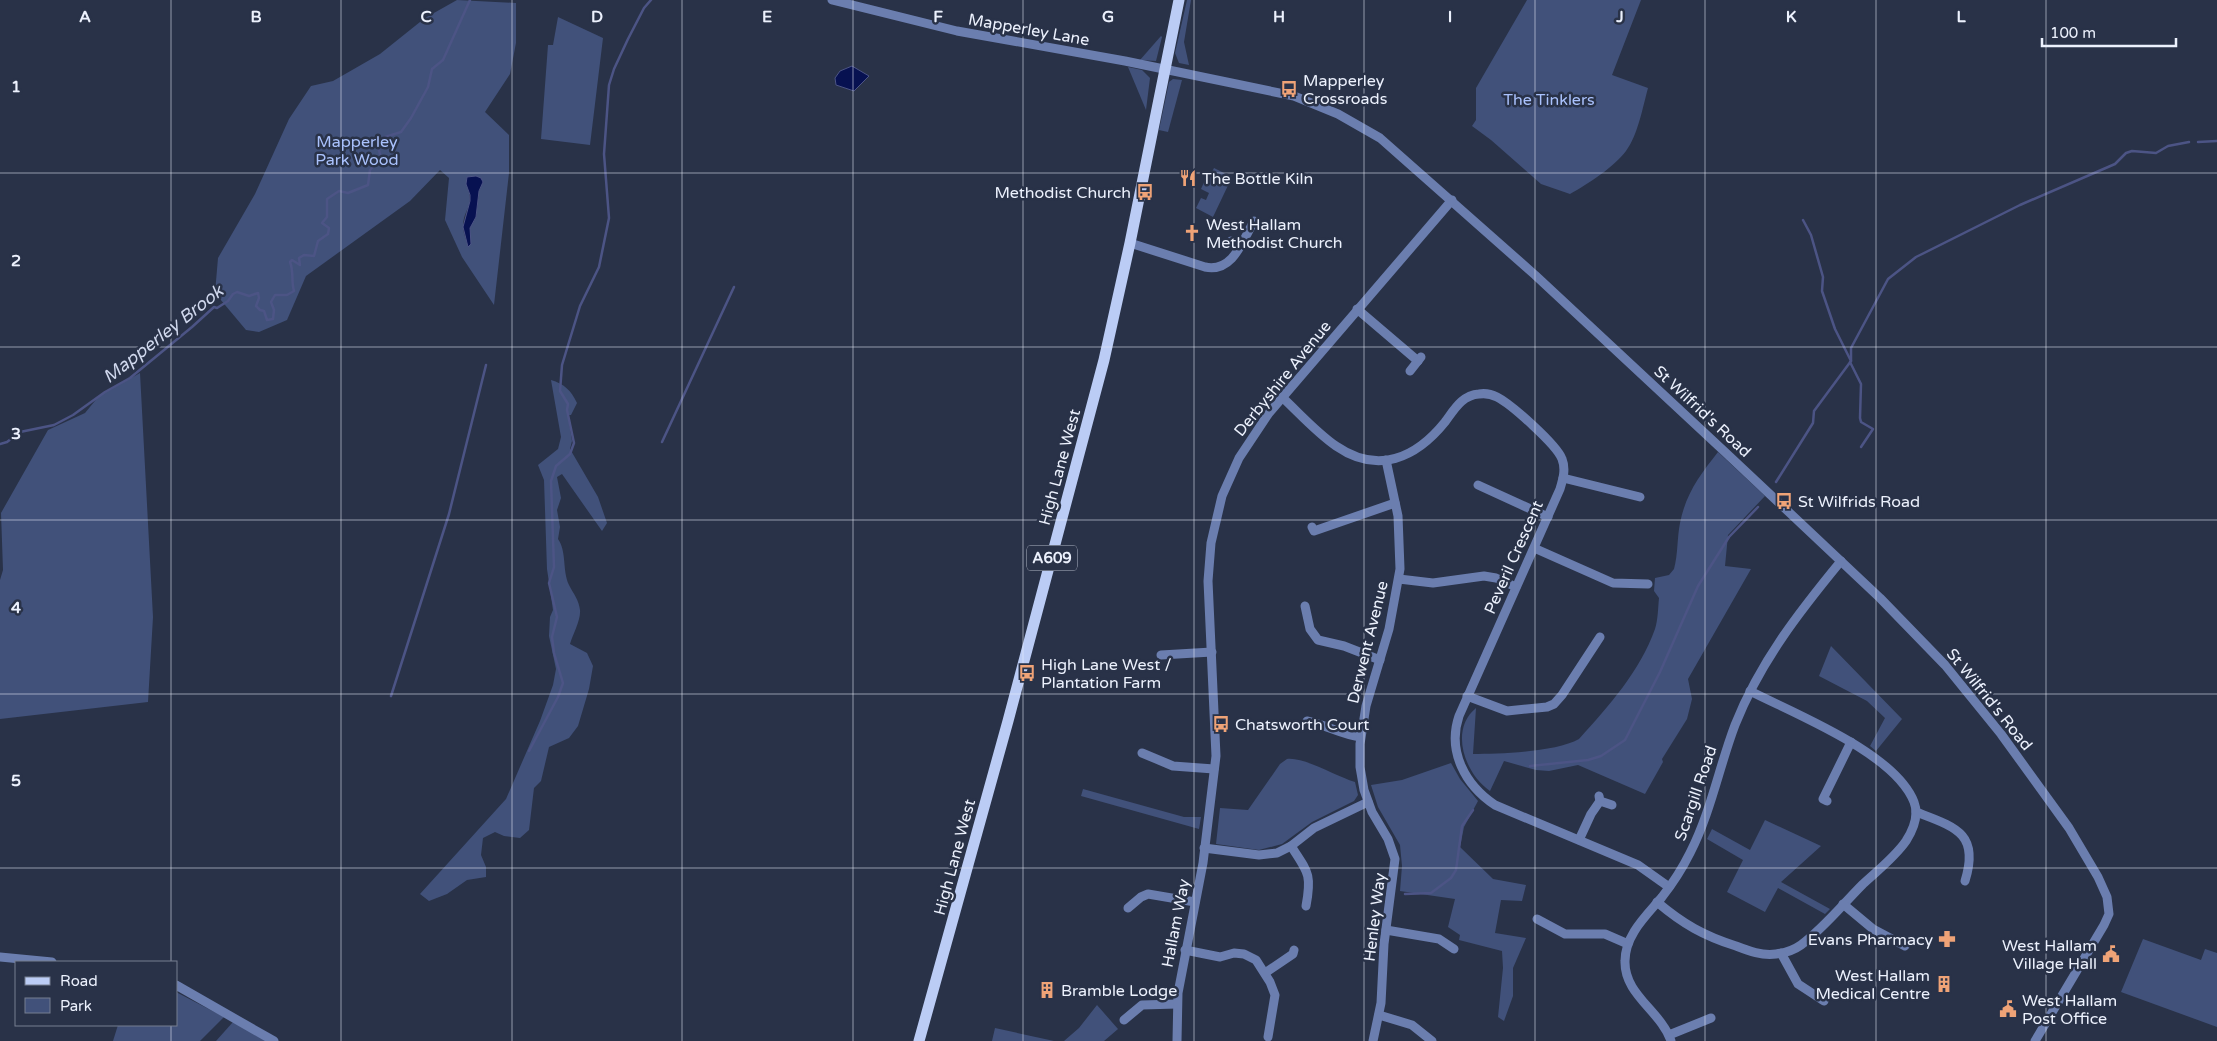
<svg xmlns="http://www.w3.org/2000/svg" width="2217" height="1041" viewBox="0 0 2217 1041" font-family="'Varela Round',sans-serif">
<rect width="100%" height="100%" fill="#293248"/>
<g fill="#41517a" fill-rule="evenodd">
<path d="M457,0L516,3V43L510,74L485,112L509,135V173L494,305L462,257L445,220L449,178L440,170L410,201L306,276L287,320L259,332L246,330L215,293L218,258L255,194L289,119L311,86L333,81L380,54L425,18ZM483,182L479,191L476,217L470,228L468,247C467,241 463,233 463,227C463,207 476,208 466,184Z"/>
<path d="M1187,0H1191L1184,42L1189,65L1179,63L1175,53Z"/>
<path d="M1527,0H1641L1612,75L1648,88C1643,106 1638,135 1626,151C1614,167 1588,184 1570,194L1541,184L1491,140L1472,126L1476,120V88Z"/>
<path d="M558,17L603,38L590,145L541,139L548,45H553Z"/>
<path d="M1161,36L1162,37L1156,61L1140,60Z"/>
<path d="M1128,67L1142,70L1150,78L1146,110Z"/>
<path d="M1173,79L1182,80L1168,132L1159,130L1169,82Z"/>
<path d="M1214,168L1232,177L1213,217L1196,208L1201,198L1206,200L1209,193L1201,189L1209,171L1212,172Z"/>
<path d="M140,373L153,617L148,702L0,719V580L3,570L1,513L48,430L85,413L99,396Z"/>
<path d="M551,380C564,384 571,390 577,403L571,415H568L572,441L570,449L598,497L607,523L602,531L562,474L557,477L561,498L557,510L560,527L558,539C567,552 562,570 569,585C573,593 579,600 580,610C581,620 573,634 570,644L587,653L593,666L589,689L578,726L569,738L549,747L541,781L534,788L529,830L520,838L504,836L495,832L483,838L481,855L486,867V877L467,880L447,894L429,901L420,894L506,799L540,721L553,685L556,669L549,636L550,617L553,610L547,569L544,480L538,465L558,449L561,437Z"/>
<path d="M1718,452L1765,496L1728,535L1725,566L1751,569L1688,679L1692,699L1687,719L1662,759L1663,762L1645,794L1578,765L1549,771L1536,770L1504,761L1490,791C1465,774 1449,730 1476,708L1473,754C1500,754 1556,752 1579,739C1609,706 1640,671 1655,629C1658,620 1658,608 1659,598L1654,591L1655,578L1669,575L1674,569C1678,555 1677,538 1680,523C1686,493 1700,475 1718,452Z"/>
<path d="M1831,646L1902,719L1876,751L1870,746L1885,718L1867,701L1819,676Z"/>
<path d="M1287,759C1305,757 1335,776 1355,782L1358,795L1354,801L1312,822L1282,844L1259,850L1216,844L1220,808L1248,810L1280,764Z"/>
<path d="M1451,763L1460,779L1478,801L1464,827L1460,847L1493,879L1526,885L1522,901L1501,900L1495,933L1526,938L1513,968V996L1504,1021L1498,1017L1503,968L1502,951L1459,940L1460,935L1448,927L1455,899L1400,891L1402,866L1400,845L1378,807L1371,785L1402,780Z"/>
<path d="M1083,789L1184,817H1201L1199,829L1081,796Z"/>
<path d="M1765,820L1821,846L1781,882L1830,909L1825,914L1778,888L1765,912L1727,892L1743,860L1707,839L1712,829L1750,850Z"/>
<path d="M2143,939L2201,960L2205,949L2217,953V1027L2121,992Z"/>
<path d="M176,992L224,1017L200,1041H113L118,1025H176Z"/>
<path d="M1097,1005L1118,1029L1104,1041H1064L1079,1028Z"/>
<path d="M233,1022L269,1041H216Z"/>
<path d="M995,1028L1054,1041H992Z"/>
</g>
<g fill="#071151" stroke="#4c5485">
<path d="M852,66L869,76L854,91L836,85L835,78L840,71Z"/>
<path d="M476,176L481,178L483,182L479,191L476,217L470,228L471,244L468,247L463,227L470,201V195L466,184L467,177Z"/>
</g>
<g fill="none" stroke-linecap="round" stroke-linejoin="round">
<g stroke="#4c5485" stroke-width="2.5">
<path d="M2198,142L2217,141"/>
<path d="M1803,220L1811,235L1823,277L1822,291L1835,329L1851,361"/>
<path d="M1850,362L1861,384L1860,418L1861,422L1873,429L1861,447"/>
<path d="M662,442L734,287"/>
<path d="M0,444L7,442L20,432L54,425L73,415L105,392L130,378L192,327L214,307L217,308L228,301L233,294L237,292L249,296L258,293L259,298L256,306L260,310L264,311L267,320L273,319L274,310L271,302L275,295H287L294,291C291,281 294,272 290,262L292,260L300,265L299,258L304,255L314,256L318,241L328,234L329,228L322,223L327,217V199L339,191L348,193L368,185L370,170L381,158L377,143L385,137L401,132L411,118L428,87L432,69L443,60L470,0"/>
<path d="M1776,482L1813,423L1814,411L1851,361V348L1888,279L1916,257L2020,205L2115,164L2126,153L2132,151L2156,153L2168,146L2189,142"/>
<path d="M391,696L449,514L486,365"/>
<path d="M529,751L558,697L563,683L554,653L552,637L557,617L549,583L554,567L551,481L556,466L570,454L574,443L567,410L568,404L560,391L562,365L580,306L599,267L609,218L604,154L609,85L614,69L628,39L644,8L651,0"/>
<path d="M1530,766L1588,760L1601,756L1625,740L1660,672L1698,586L1729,537L1758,507"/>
<path d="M1405,894L1431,893L1451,878L1456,870L1462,826L1473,810"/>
</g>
<g stroke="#6b7eaf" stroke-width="9">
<path d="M832,0L957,31L1125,61L1294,96L1338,114L1380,138L1535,275L1725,452L1880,598L1945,665L2001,734L2069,828L2098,877L2107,897L2109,914L2104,925L2035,1041"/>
<path d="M1231,241L1240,246"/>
<path d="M1130,243L1205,267C1233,273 1243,240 1254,221"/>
<path d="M1357,309L1418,361"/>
<path d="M1410,371L1421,357"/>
<path d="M1283,398C1300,414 1317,433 1336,446C1378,475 1416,458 1445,422C1454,410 1462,395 1479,394C1485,393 1491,394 1497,397C1511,404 1557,445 1562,459C1566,469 1563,479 1560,489L1459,716C1447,751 1465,785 1495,805L1638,865L1669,887"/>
<path d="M1563,478L1640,497"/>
<path d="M1478,485L1548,517"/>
<path d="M1312,527L1314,531L1395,503"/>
<path d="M1534,548L1613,583L1648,584"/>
<path d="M1399,579L1433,583L1484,576L1496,578L1516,587"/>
<path d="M1305,606L1310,629L1318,640L1344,646L1380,660"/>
<path d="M1161,655L1212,652"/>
<path d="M1467,696L1507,711L1547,707L1554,704L1562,695L1600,637"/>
<path d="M1307,721C1326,725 1341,734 1360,737"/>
<path d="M1142,753L1173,766L1214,769"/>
<path d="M1599,796L1600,801L1612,805"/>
<path d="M1827,801L1823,799L1851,742"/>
<path d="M1916,812C1955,827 1980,833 1965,881"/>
<path d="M1579,840L1591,814L1600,801"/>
<path d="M1291,846C1308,872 1312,874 1306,906"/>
<path d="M1204,848L1259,855L1277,853L1291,846L1314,828L1368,802"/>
<path d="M1657,902C1683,924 1704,936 1736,946C1749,951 1762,956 1776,954C1785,953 1794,950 1801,945C1824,928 1843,904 1863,884C1877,871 1895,857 1906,841C1913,830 1919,815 1914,802C1895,753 1795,714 1750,691"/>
<path d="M1843,904L1873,929L1905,946"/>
<path d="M1128,908L1141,897L1148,894L1195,902"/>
<path d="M1537,919L1565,934H1605L1628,944"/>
<path d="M1386,930L1439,939L1454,949"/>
<path d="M1185,950L1220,957L1234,953L1244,954L1256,960L1270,982L1275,995L1268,1037"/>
<path d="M1781,953L1798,984L1824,1001"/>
<path d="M0,957L52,962"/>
<path d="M1265,973L1293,954L1294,950"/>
<path d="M176,985L274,1041"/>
<path d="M1379,1015L1412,1025L1432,1041"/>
<path d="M1124,1020L1142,1005L1177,1004"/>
<path d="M1669,1035L1711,1018"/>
<path d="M1177,1041L1178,993L1203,863L1216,756L1208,581L1211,543L1222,496L1239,458L1269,413L1452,200"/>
<path d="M1373,1041L1381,1003L1384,944L1395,859L1388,839L1372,812L1364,790L1360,767V744L1366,706L1389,629L1400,569L1398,516L1386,460"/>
<path d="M1671,1041C1661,1011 1624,995 1625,961C1625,935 1646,916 1662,897C1673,883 1682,869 1690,853C1711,812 1719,767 1735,725C1760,662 1799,612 1841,561"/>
</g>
<path stroke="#bbccf5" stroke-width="11" d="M919,1041L1008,721L1104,360L1130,243L1179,0"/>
</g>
<path fill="none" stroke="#ecf1fd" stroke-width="1" stroke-opacity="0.55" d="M171,0V962M341,0V1041M512,0V1041M682,0V1041M853,0V1041M1023,0V1041M1194,0V1041M1364,0V1041M1535,0V1041M1705,0V1041M1876,0V1041M2046,0V1041M0,173H2217M0,347H2217M0,520H2217M0,694H2217M0,868H2217M171,1025V1041"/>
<defs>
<g id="bus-bare" transform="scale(1.35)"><path d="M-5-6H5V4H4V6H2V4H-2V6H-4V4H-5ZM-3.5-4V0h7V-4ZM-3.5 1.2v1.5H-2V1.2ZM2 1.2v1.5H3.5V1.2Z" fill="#efa377" stroke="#293248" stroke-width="2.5" paint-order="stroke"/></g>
<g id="restaurant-bare" transform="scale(1.35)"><path d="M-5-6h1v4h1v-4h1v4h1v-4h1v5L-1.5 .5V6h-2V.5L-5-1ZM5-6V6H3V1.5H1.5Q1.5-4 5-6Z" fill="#efa377" stroke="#293248" stroke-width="2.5" paint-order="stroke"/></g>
<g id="church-bare" transform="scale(1.35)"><path d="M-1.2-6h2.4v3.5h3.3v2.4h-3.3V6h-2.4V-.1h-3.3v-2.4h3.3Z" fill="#efa377" stroke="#293248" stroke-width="2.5" paint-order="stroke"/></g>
<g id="pharmacy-bare" transform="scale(1.35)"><path d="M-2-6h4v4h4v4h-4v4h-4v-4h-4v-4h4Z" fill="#efa377" stroke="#293248" stroke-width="2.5" paint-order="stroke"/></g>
<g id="civic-bare" transform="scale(1.35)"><path d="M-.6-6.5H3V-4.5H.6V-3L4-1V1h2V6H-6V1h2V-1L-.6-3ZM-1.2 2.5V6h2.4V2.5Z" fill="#efa377" stroke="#293248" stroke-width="2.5" paint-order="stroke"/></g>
<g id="building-bare" transform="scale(1.35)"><path d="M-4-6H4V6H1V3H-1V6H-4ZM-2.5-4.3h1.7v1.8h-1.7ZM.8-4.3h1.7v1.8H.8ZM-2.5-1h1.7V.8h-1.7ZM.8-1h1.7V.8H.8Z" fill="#efa377" stroke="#293248" stroke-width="2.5" paint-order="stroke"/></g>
</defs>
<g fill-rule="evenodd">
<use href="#bus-bare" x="1289" y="89"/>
<use href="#restaurant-bare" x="1188" y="178"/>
<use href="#bus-bare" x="1145" y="192"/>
<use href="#church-bare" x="1192" y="233"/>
<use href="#bus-bare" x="1784" y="501"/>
<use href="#bus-bare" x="1027" y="673"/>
<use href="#bus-bare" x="1221" y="724"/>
<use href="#pharmacy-bare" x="1947" y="939"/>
<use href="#civic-bare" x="2111" y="954"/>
<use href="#building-bare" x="1944" y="984"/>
<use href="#building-bare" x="1047" y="990"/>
<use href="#civic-bare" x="2008" y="1009"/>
</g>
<g text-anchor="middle" stroke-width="5" stroke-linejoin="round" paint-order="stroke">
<rect fill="#293248" stroke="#b2b8c7" stroke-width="1" x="1027" y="545.5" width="50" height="25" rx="4"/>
<g font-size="15" font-weight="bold" fill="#ecf1fd">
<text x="1052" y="563">A609</text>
</g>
<g font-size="16" fill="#ecf1fd" stroke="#293248">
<text transform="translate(1029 29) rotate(10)" y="6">Mapperley Lane</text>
<text transform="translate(1282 378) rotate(-51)" y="6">Derbyshire Avenue</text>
<text transform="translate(1703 411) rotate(43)" y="6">St Wilfrid's Road</text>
<text transform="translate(1059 467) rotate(-75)" y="6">High Lane West</text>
<text transform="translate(1513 557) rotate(-66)" y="6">Peveril Crescent</text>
<text transform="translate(1367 642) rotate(-76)" y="6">Derwent Avenue</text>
<text transform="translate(1990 699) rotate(51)" y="6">St Wilfrid's Road</text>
<text transform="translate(1695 793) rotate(-71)" y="6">Scargill Road</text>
<text transform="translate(954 857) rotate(-75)" y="6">High Lane West</text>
<text transform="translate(1374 917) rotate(-83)" y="6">Henley Way</text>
<text transform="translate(1175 923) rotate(-79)" y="6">Hallam Way</text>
</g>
<g font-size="16" fill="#ecf1fd" stroke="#293248" text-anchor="start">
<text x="1303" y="86">Mapperley<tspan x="1303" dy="18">Crossroads</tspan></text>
<text x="1202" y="184">The Bottle Kiln</text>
<text x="1131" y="198" text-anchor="end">Methodist Church</text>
<text x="1206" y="230">West Hallam<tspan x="1206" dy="18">Methodist Church</tspan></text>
<text x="1798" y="507">St Wilfrids Road</text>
<text x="1041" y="670">High Lane West /<tspan x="1041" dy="18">Plantation Farm</tspan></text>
<text x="1235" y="730">Chatsworth Court</text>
<text x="1933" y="945" text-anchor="end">Evans Pharmacy</text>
<text x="2097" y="951" text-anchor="end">West Hallam<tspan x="2097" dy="18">Village Hall</tspan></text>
<text x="1930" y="981" text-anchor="end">West Hallam<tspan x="1930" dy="18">Medical Centre</tspan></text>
<text x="1061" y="996">Bramble Lodge</text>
<text x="2022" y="1006">West Hallam<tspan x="2022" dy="18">Post Office</tspan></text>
</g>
<g font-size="16" fill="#aac2fd" stroke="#293248">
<text x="1549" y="105">The Tinklers</text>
<text x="357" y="147">Mapperley<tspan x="357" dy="18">Park Wood</tspan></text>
</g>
<g font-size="18" font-style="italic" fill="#cfd7ec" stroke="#293248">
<text transform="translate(163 334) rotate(-38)" y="6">Mapperley Brook</text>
</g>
</g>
<g font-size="16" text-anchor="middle" font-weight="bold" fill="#ecf1fd" stroke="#293248" stroke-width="5" stroke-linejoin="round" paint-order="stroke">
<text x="85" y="22">A</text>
<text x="256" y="22">B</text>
<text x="426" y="22">C</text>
<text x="597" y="22">D</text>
<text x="767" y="22">E</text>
<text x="938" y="22">F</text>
<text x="1108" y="22">G</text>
<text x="1279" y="22">H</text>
<text x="1450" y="22">I</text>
<text x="1620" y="22">J</text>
<text x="1791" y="22">K</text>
<text x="1961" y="22">L</text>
<text x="16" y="92">1</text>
<text x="16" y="266">2</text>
<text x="16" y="439">3</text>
<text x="16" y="613">4</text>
<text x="16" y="786">5</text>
</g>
<rect x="15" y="961" width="162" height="65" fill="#293248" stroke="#777e90"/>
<rect x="25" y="977" width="25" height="8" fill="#bbccf5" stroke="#777e90"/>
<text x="60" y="986" font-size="15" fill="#ecf1fd">Road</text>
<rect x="25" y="998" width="25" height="15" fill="#41517a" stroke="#777e90"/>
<text x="60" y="1011" font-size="15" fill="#ecf1fd">Park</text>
<path d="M2042 38v8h134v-8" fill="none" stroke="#ecf1fd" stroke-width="2.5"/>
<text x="2050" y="38" font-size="15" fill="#ecf1fd" stroke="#293248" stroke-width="4" paint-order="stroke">100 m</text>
</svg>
